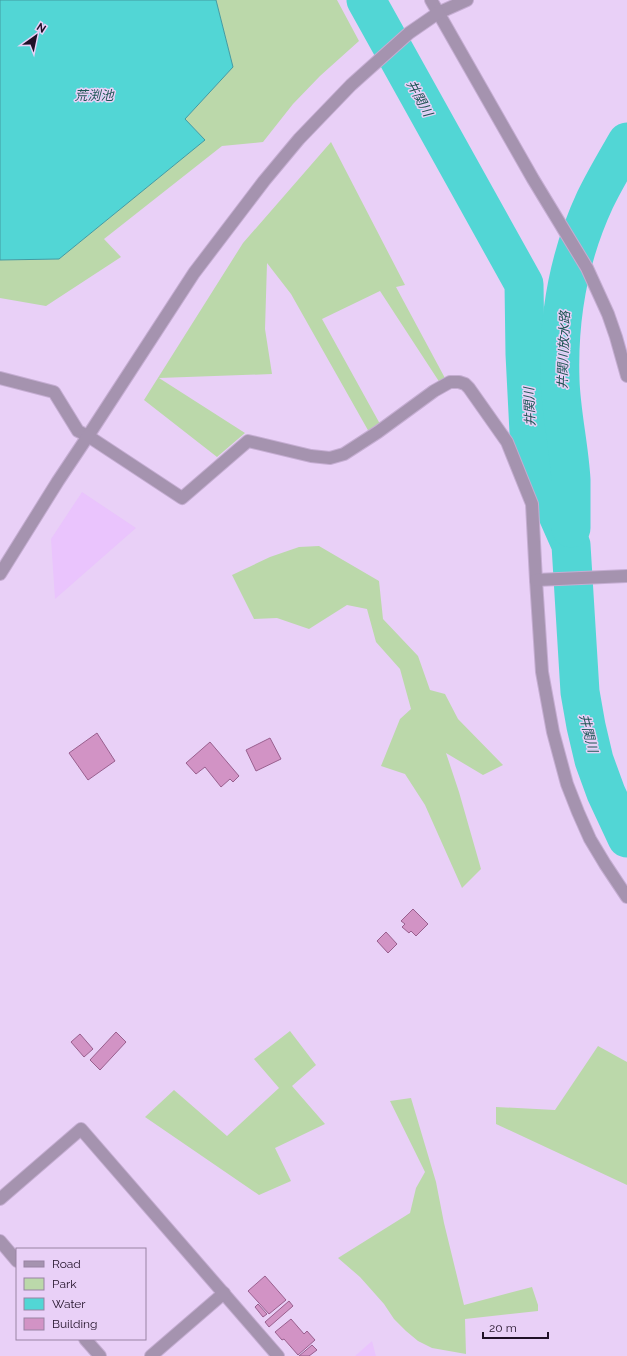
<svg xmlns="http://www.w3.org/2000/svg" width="627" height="1356" viewBox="0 0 627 1356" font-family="Raleway,'Noto Sans JP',sans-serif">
<rect width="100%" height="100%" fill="#e9d0f7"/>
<g fill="#eac4fd">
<path d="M82,492L136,528L55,599L51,539Z"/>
<path d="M372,1341L376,1356H355Z"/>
</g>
<g fill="#bbd8aa">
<path d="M216,0H337L359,41L320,76L293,104L263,142L222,146L104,239L121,257L46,306L0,298V260L59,259L205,140L185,119L233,67Z"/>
<path d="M331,142L405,285L396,287L446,380L440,383L380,291L322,319L380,424L369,432L291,294L267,263L265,329L272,374L159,378L245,433L217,457L144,400L243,243Z"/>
<path d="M319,546L379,581L383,619L418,656L430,690L445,694L458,719L503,765L483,775L446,753L459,792L481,869L462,888L425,805L405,774L381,766L400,719L411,709L400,669L376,642L367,609L347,605L309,629L277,618L254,619L232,575L270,557L299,547Z"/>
<path d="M290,1031L316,1065L292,1086L325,1124L275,1148L291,1181L259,1195L145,1117L174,1090L227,1136L279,1088L254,1059Z"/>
<path d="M598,1046L627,1062V1185L496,1124V1107L555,1110Z"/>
<path d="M411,1098L436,1182L444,1223L464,1305L532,1287L538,1305V1311L465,1319L466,1354L432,1348L418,1341L406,1331L394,1319L384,1304L360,1277L338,1258L410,1213L416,1188L425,1172L390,1101Z"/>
</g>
<path fill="#52d6d5" stroke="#439ba1" d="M0,0H216L233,67L185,119L205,140L59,259L0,260Z"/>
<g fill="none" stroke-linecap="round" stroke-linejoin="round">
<g stroke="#52d6d5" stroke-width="39">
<path d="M366,0L524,284L525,354L530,452L571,545L580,692L586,726L594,760L606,793L627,838"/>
<path d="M571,528C571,512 571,496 571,480C569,446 561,413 560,380C558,319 569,256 595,200C604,181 616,161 627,142"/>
</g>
</g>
<g fill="#d293c5" stroke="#995f8e">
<path d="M97,733L115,761L88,780L69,753Z"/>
<path d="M270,738L281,759L256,771L246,750Z"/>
<path d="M210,742L239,776L233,782L230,779L221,787L205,767L196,774L186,763Z"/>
<path d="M413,909L428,924L416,936L411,931L409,933L402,927L405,924L401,921Z"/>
<path d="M386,932L397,944L388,953L377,941Z"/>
<path d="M116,1032L126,1042L100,1070L90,1060Z"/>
<path d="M80,1034L93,1049L84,1057L71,1042Z"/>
<path d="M265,1276L286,1300L269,1314L248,1291Z"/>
<path d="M289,1301L293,1306L269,1327L265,1322Z"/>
<path d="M258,1304L267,1314L263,1317L255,1307Z"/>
<path d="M291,1319L304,1334L307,1331L315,1340L298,1355L284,1339L282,1340L275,1332Z"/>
<path d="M312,1345L317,1350L309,1356H299Z"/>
</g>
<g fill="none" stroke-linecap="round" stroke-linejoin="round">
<g stroke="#c5add2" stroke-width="14">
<g id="minor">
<path d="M438,13L467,0"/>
<path d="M0,378L54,392L78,431L88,436L182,498L248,441L311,456L330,458L344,454L378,432L434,391L450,382H459L465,384L469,388L507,442L532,504L536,580L542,672L553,732L567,784L578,812L590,839L605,864L627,897"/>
<path d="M536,580L627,576"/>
<path d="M0,1199L81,1129L278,1356"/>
<path d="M0,1241L17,1261"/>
<path d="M85,1339L100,1356"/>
<path d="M151,1356L224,1293"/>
</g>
</g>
<g stroke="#c5add2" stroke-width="14">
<g id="tertiary">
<path d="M431,0L533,179L587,268L608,314L616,337L627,376"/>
<path d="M0,574L58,481L88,436L194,273L264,181L299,139L351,85L409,33L438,13"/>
</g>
</g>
<use href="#minor" stroke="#a593af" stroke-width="12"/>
<use href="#tertiary" stroke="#a593af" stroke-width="12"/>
</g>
<g text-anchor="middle" stroke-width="3" stroke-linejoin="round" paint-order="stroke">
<g font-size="13" font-style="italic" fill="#1e5655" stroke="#e9d0f7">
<text x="94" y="100">荒渕池</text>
<text transform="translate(420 98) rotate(61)" y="5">井関川</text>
<text transform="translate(563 350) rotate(-88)" y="5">井関川放水路</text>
<text transform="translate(529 407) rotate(-92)" y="5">井関川</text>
<text transform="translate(589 733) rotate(76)" y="5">井関川</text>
</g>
</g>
<rect x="16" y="1248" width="130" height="92" fill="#e9d0f7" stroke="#9983a4"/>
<rect x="24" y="1261" width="20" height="6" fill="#a593af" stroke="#9983a4"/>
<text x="52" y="1268" font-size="12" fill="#201027">Road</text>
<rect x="24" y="1278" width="20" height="12" fill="#bbd8aa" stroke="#9983a4"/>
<text x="52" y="1288" font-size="12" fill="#201027">Park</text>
<rect x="24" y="1298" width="20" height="12" fill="#52d6d5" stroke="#9983a4"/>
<text x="52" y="1308" font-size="12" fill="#201027">Water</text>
<rect x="24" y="1318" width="20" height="12" fill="#d293c5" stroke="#9983a4"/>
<text x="52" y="1328" font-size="12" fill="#201027">Building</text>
<g transform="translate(36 36) rotate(33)" stroke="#e9d0f7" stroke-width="3" paint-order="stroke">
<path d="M0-3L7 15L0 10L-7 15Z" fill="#201027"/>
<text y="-6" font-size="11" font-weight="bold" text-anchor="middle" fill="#201027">N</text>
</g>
<path d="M483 1332v6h65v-6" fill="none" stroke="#201027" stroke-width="2"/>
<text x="489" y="1332" font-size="12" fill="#201027" stroke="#e9d0f7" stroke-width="3" paint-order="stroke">20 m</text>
</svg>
